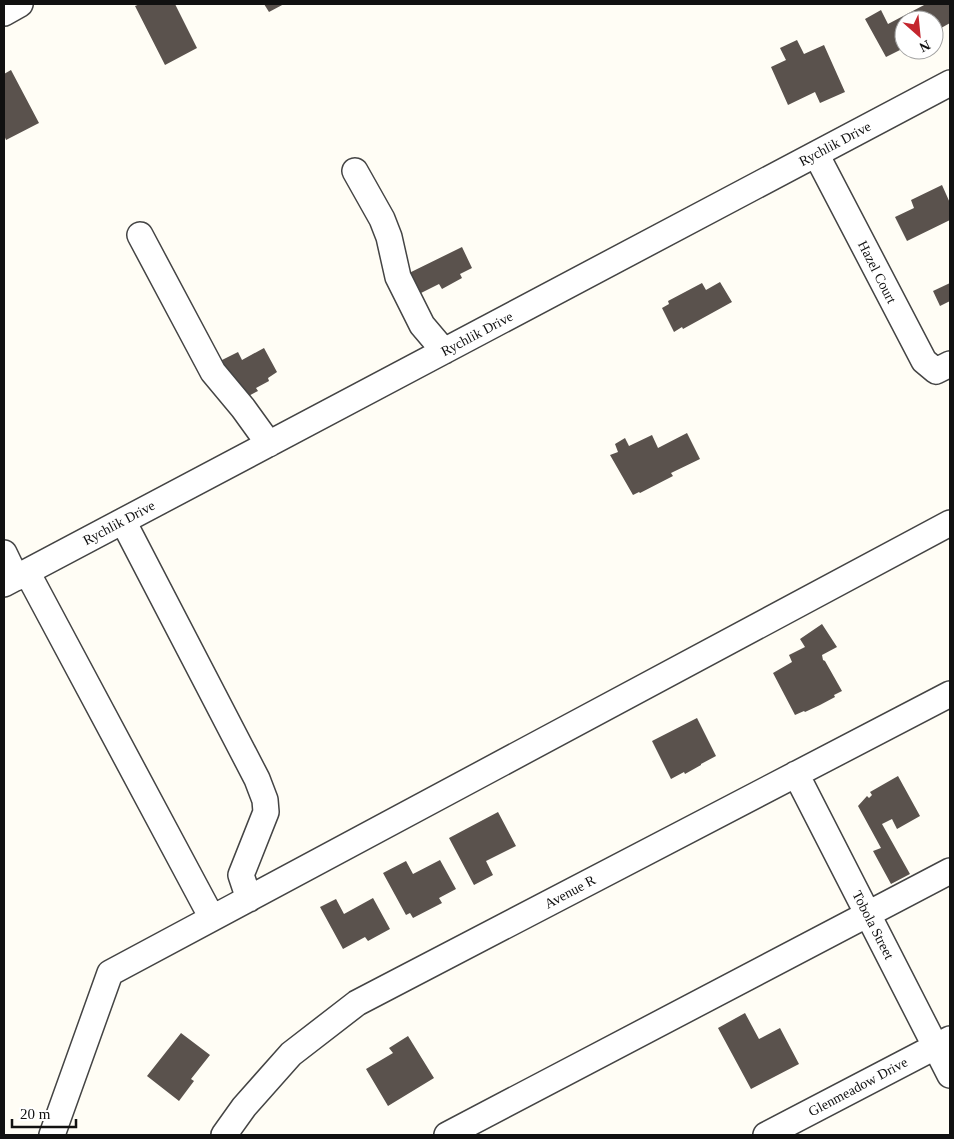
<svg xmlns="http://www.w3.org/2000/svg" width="954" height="1139" viewBox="0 0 954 1139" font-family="'Times New Roman',serif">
  <rect width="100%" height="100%" fill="#fffdf5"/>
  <path fill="#5a524d" d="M140 4H175L197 48 165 65 135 6Z
    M264 4H284L269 12Z
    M926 4H950V23L934 32V20H904V48L886 57 865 19 881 10 888 24Z
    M797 40 804 54 824 45 845 92 820 103 815 92 788 105 771 67 786 60 780 48Z
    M11 70 39 123 6 140 4 135V74Z
    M942 185 950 203V220L907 241 895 217 914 208 911 200Z
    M462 247 472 268 460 274 462 278 442 289 439 284 415 296 405 275Z
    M720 282 732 302 683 329 682 327 674 332 662 308 669 304 668 301 702 283 706 290Z
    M950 283V301L940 306 933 291Z
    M264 348 277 372 268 378 269 381 256 388 258 391 241 400 220 361 238 352 242 360Z
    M687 433 700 459 671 473 673 476 640 493 639 492 633 495 610 455 618 452 615 444 625 438 629 446 652 435 658 448Z
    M822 624 837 647 822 655 823 660 825 661 842 691 834 695 835 697 820 705 805 712 804 711 795 715 773 673 792 662 789 655 805 647 800 639Z
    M697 718 716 756 701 764V765L685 774 684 772 671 779 652 741Z
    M898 776 920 816 897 829 892 819 882 824 910 874 891 884 873 851 881 848 858 806 867 796 869 798 872 795 870 792Z
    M498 812 516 846 486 861 493 875 474 885 449 838Z
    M440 860 456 889 439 898 442 903 413 918 410 913 406 915 383 873 406 861 413 874Z
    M373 898 390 929 368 941 365 937 343 949 320 907 336 899 344 914Z
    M745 1013 759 1039 780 1028 799 1064 751 1089 718 1028Z
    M181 1033 210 1055 191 1079 194 1081 179 1101 147 1076Z
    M408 1036 434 1078 388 1106 366 1069 393 1053 389 1048Z"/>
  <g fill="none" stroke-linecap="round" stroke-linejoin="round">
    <g stroke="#444" stroke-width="28">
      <path id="minor" d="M4 13 20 4
        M816 154 924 361 936 371 950 364
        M355 171 382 219 389 237 398 277 422 325 444 351
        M140 235 213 372 243 408 269 444
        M123 521 257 779 265 800 266 812 241 875 249 899
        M4 553 16 578
        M27 572 212 918
        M4 584 950 83
        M796 774 950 1075
        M52 1135 110 973 950 523
        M224 1135 244 1107 291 1054 357 1003 950 694
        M447 1135 950 871
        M766 1135 950 1039"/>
    </g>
    <use href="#minor" stroke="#fff" stroke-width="25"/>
  </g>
  <g text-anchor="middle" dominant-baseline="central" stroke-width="5" stroke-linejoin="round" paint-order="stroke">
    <g font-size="14" fill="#111" stroke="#fff">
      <text transform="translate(835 144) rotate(-28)">Rychlik Drive</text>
      <text transform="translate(877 272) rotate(63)">Hazel Court</text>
      <text transform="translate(477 334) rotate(-28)">Rychlik Drive</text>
      <text transform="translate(119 523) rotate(-28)">Rychlik Drive</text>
      <text transform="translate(570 892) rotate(-28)">Avenue R</text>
      <text transform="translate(873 925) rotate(63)">Tobola Street</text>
      <text transform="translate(858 1087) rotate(-28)">Glenmeadow Drive</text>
    </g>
  </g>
  <rect width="954" height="1139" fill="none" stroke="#111111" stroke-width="10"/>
  <g transform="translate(919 35) rotate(153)"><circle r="24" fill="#ffffff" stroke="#a0a0a0"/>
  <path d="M0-4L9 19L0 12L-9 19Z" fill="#c4262e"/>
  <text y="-8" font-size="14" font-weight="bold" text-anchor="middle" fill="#111111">N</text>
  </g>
  <path d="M12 1119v8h64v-8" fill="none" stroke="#111111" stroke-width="2.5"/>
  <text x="20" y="1119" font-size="15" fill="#111111" stroke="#ffffff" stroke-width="4" paint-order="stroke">20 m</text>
</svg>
